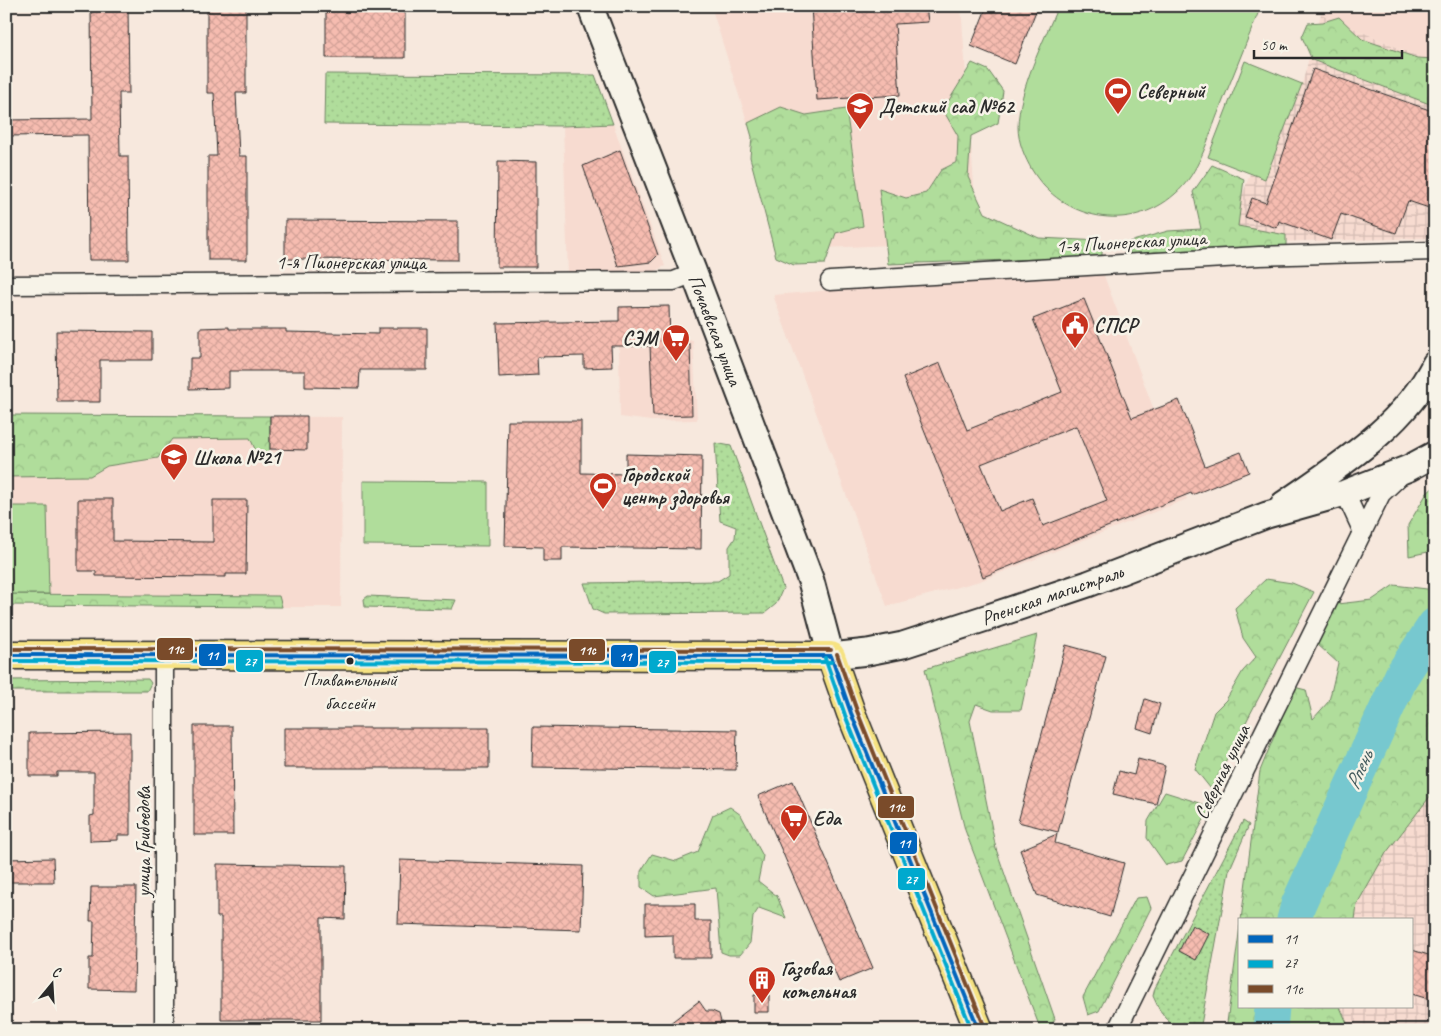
<svg xmlns="http://www.w3.org/2000/svg" width="1441" height="1036" viewBox="0 0 1441 1036" font-family="Caveat,sans-serif">
  <defs>
    <pattern id="industrial-grid" width="8" height="8" patternUnits="userSpaceOnUse" patternTransform="scale(1.25)"><rect width="8" height="8" fill="#f7dbd0"/><path d="M0 4h8M4 0v8" fill="none" stroke="#d4bcb3"/></pattern>
    <pattern id="grass-dots" width="8" height="8" patternUnits="userSpaceOnUse" patternTransform="scale(1.25)"><rect width="8" height="8" fill="#b0dd9b"/><path d="M2 2h.1M6 6h.1" fill="none" stroke="#98be86" stroke-width="1.8" stroke-linecap="round"/></pattern>
    <pattern id="forest-crowns" width="20" height="18" patternUnits="userSpaceOnUse" patternTransform="scale(1.25)"><rect width="20" height="18" fill="#b0dd9b"/><path d="M2 6a3 3 0 1 1 6 0M12 15a3 3 0 1 1 6 0" fill="none" stroke="#98be86"/></pattern>
    <pattern id="building-cross-hatch" width="8" height="8" patternUnits="userSpaceOnUse" patternTransform="scale(1.25)"><rect width="8" height="8" fill="#f6bcb0"/><path d="M0 0l8 8M0 8l8-8" fill="none" stroke="#d3a298"/></pattern>
  </defs>
  <rect width="100%" height="100%" fill="#f7e8dd"/>
  <filter id="ink" filterUnits="userSpaceOnUse"><feTurbulence type="fractalNoise" baseFrequency=".02" numOctaves="2"/><feDisplacementMap in="SourceGraphic" scale="10" xChannelSelector="R" yChannelSelector="G"/><feConvolveMatrix kernelMatrix="1 2 1 2 8 2 1 2 1" color-interpolation-filters="sRGB"/></filter>
  <g filter="url(#ink)">
    <path fill="#f7dbd0" d="M711 6H961L978 241 781 250 752 137Z
      M1320 6H1435V64L1321 14Z
      M613 124 665 266 646 275H568L563 126Z
      M1103 273 1187 499 980 581 887 606 773 295 895 285 1015 279Z
      M693 340 697 420 651 421 620 417 619 346H650V341Z
      M6 415 342 417 341 607H282L278 596 6 594Z"/>
    <path fill="url(#industrial-grid)" d="M1321 14 1435 64V238L1225 243 1250 174 1265 179 1302 84Z
      M1435 689V1030H1299L1301 1007H1412V920H1310Z"/>
    <path fill="url(#grass-dots)" stroke="#6e8463" d="M325 74 595 75 613 124 563 126 324 124Z
      M715 443 731 446 783 588 776 604 765 613 604 614 593 609 584 583 718 581 729 574V547L735 538 736 527 720 521Z
      M368 596 456 600 452 609 365 607 364 599Z
      M1243 821 1249 825 1229 871 1200 1030H1175L1159 1009 1153 996 1155 988Z"/>
    <path fill="url(#forest-crowns)" stroke="#6e8463" d="M1339 17 1362 39 1417 58 1435 59V106L1312 60 1302 37 1308 23 1323 22Z
      M972 63 988 70 1003 91 998 123 971 136 968 177 985 213 1039 238 1102 241V257L888 264 879 189 906 198 926 193 941 170 957 162 958 136 943 110Z
      M781 107 806 115 846 109 863 226 836 233 825 264 794 265 776 257 750 157 752 137 748 123Z
      M1212 165 1244 179 1238 226 1286 235V252L1129 256V242L1168 231 1201 229 1193 192Z
      M6 415 270 416V449L260 460 250 438 172 439 158 458 107 466 90 476 6 477Z
      M1435 486V544L1428 552 1409 556 1408 525 1427 493Z
      M1266 579 1292 583 1314 592 1211 789 1195 769 1214 712 1226 700 1243 671 1256 657 1243 638 1235 608Z
      M1394 585 1435 590V790L1386 853 1357 904 1355 920H1241L1260 771 1294 687 1306 690 1313 719 1329 701 1338 663 1317 644 1337 604 1372 600Z
      M6 594 279 596 282 607 6 605Z
      M1037 635 1021 710H993L976 704 970 721 996 849 1055 1019 1048 1030 1040 1028 965 830 925 669Z
      M148 679 151 683 147 691H6V680Z
      M1165 792 1200 803 1209 810 1182 861 1166 865 1147 838 1148 821Z
      M730 807 741 815 763 856 758 881 777 896 786 918 759 908 753 917 750 943 740 955H729L721 952 716 888 654 896 641 887V871L652 854 676 861 698 852 713 815Z
      M1147 897 1151 908 1099 1011 1088 1015 1083 997 1136 898Z
      M1240 926V1007H1340L1350 1030H1226Z"/>
    <path fill="#b0dd9b" stroke="#6e8463" d="M1058 6H1261C1247 40 1234 74 1220 108 1208 137 1200 173 1175 194 1130 234 1062 220 1032 170 1025 158 1018 142 1018 127 1019 88 1043 43 1058 6Z
      M1245 61 1302 84 1265 179 1208 157Z
      M363 481 488 482V546L363 545Z
      M6 506H47L49 594H6Z"/>
    <g fill="none" stroke-linecap="round" stroke-linejoin="round">
      <path stroke="#77c8cf" stroke-width="35" d="M1294 920 1298 905 1402 675 1435 625
        M1270 1030 1272 1007"/>
    </g>
    <path fill="url(#building-cross-hatch)" stroke="#2b2b2b" fill-rule="evenodd" d="M91 6H128L129 93H119L120 156H128L129 260H89L88 135 6 136V120L92 119Z
      M207 6H246V93H236L239 156H247V260H208V156H217L214 93H207Z
      M811 6H926L928 22 895 24 900 95 817 100Z
      M987 6H1038L1015 64 971 46Z
      M326 11H405V58H326Z
      M1313 69 1435 112V210L1408 201 1396 233 1341 214 1331 240 1279 221 1277 228 1245 217 1252 198 1266 203Z
      M620 150 658 255 651 262 618 266 583 166Z
      M498 161 536 162V267H497Z
      M285 220 458 221V260L285 259Z
      M1084 299 1132 418 1179 400 1205 466 1241 452 1249 472 1192 495 1191 493 983 577 903 378 940 363 967 430 1062 392 1033 319ZM1076 426 1107 501 1043 526 1032 498 1000 511 981 464Z
      M669 306 670 345 690 344 692 415 653 416 650 346H611L612 367 584 368V356L537 357 538 375 499 377 497 323 619 321V307Z
      M229 327V329H286V332L378 334V328H427V370H360L359 388 305 387V371H229V388L190 389V358H200V328Z
      M56 331 152 332V360H100V402H57Z
      M270 416H307V450L270 449Z
      M508 421H581V473L626 474V454L702 456 701 549 562 547V561H543V547L505 546Z
      M78 499H113V541L213 542V500H247L246 574H226V577L96 576V571H78Z
      M1066 645 1106 656 1058 832 1018 822Z
      M1145 699 1160 704 1152 733 1137 728Z
      M194 726H232L233 835H194Z
      M533 727 737 730 736 770 532 767Z
      M284 728H489V768H284Z
      M130 732V835H118V840L90 841V816L94 815V772H57V776H29V733Z
      M1138 759 1165 766 1156 804 1113 794 1119 771 1134 775Z
      M793 781 873 968 839 982 758 796Z
      M1057 834 1055 843 1124 863 1110 917 1037 895 1020 850Z
      M53 858 54 882H6V859Z
      M400 860 583 866 581 930 398 924Z
      M217 864 346 866 345 919 321 918V1020H221V917H217Z
      M91 887H136L134 990 89 989V958H93L94 921H90Z
      M645 904H695V921H711V958H673V935L645 936Z
      M1192 925 1209 934 1196 960 1179 951Z
      M1412 950 1435 957V1001L1412 994Z
      M754 995H769V1012H754Z
      M699 1001 706 1011H712L719 1014 721 1022 716 1030H661Z"/>
    <g fill="none" stroke-linecap="round" stroke-linejoin="round">
      <g stroke="#2b2b2b" stroke-width="21">
        <path id="minor" d="M830 281 1259 256 1435 251
          M6 285 674 281 694 273
          M1345 493 1363 532
          M164 1030V655
          M1117 1030 1381 494 1401 475"/>
      </g>
      <g stroke="#2b2b2b" stroke-width="29">
        <path id="secondary" d="M590 6 694 273 811 581 831 656 868 652 903 645 989 617 1088 584 1267 515 1345 493 1409 468 1435 454
          M1284 504C1340 465 1403 427 1435 364"/>
      </g>
      <g stroke="#2b2b2b" stroke-width="31">
        <path id="primary" d="M6 655 831 656 851 713 979 1030"/>
      </g>
      <use href="#minor" stroke="#f7f3e8" stroke-width="18"/>
      <use href="#secondary" stroke="#f7f3e8" stroke-width="25"/>
      <use href="#primary" stroke="#f6e281" stroke-width="28"/>
      <g stroke="#f7f3e8" stroke-width="8">
        <path id="bus-1" d="M6 655 831 656
          M831 656 851 713 979 1030"/>
      </g>
      <g stroke="#f7f3e8" stroke-width="8">
        <path id="bus-2" d="M825 658 845 715 972 1030
          M6 661 831 662"/>
      </g>
      <g stroke="#f7f3e8" stroke-width="8">
        <path id="bus-3" d="M6 649 831 650
          M837 654 857 711 985 1028"/>
      </g>
      <use href="#bus-1" stroke="#0065bd" stroke-width="4"/>
      <use href="#bus-2" stroke="#00a9ce" stroke-width="4"/>
      <use href="#bus-3" stroke="#7a4b2a" stroke-width="4"/>
    </g>
  </g>
  <defs>
    <g id="stadium-pin" transform="scale(1.4375)"><path d="M0 17L-7.5 6A9.5 9.5 0 1 1 7.5 6Z" fill="#c8321e" stroke="#f7f3e8"/><path d="M0-5a6.5 5 0 1 0 0 10a6.5 5 0 1 0 0-10ZM-3.5-1.8h7v3.6h-7Z" fill="#fff"/></g>
    <g id="school-pin" transform="scale(1.4375)"><path d="M0 17L-7.5 6A9.5 9.5 0 1 1 7.5 6Z" fill="#c8321e" stroke="#f7f3e8"/><path d="M0-5L7-2L0 1L-7-2ZM-4 1L0 2.5L4 1V4Q0 6-4 4Z" fill="#fff"/></g>
    <g id="civic-pin" transform="scale(1.4375)"><path d="M0 17L-7.5 6A9.5 9.5 0 1 1 7.5 6Z" fill="#c8321e" stroke="#f7f3e8"/><path d="M-.6-6.5H3V-4.5H.6V-3L4-1V1h2V6H-6V1h2V-1L-.6-3ZM-1.2 2.5V6h2.4V2.5Z" fill="#fff"/></g>
    <g id="supermarket-pin" transform="scale(1.4375)"><path d="M0 17L-7.5 6A9.5 9.5 0 1 1 7.5 6Z" fill="#c8321e" stroke="#f7f3e8"/><path d="M-6-5.5h2.5l.6 2H6L4.5 2H-2.5L-4.4-4H-6ZM-1.5 3.2a1.3 1.3 0 1 0 .1 0ZM3 3.2a1.3 1.3 0 1 0 .1 0Z" fill="#fff"/></g>
    <g id="building-pin" transform="scale(1.4375)"><path d="M0 17L-7.5 6A9.5 9.5 0 1 1 7.5 6Z" fill="#c8321e" stroke="#f7f3e8"/><path d="M-4-6H4V6H1V3H-1V6H-4ZM-2.5-4.3h1.7v1.8h-1.7ZM.8-4.3h1.7v1.8H.8ZM-2.5-1h1.7V.8h-1.7ZM.8-1h1.7V.8H.8Z" fill="#fff"/></g>
  </defs>
  <g fill-rule="evenodd">
    <use href="#stadium-pin" x="1118" y="91"/>
    <use href="#school-pin" x="860" y="106"/>
    <use href="#civic-pin" x="1075" y="325"/>
    <use href="#supermarket-pin" x="676" y="338"/>
    <use href="#school-pin" x="174" y="457"/>
    <use href="#stadium-pin" x="603" y="486"/>
    <use href="#supermarket-pin" x="794" y="818"/>
    <use href="#building-pin" x="762" y="980"/>
  </g>
  <circle fill="#2b2b2b" stroke="#f7f3e8" stroke-width="2" cx="350" cy="661" r="4.5"/>
  <g text-anchor="middle" dominant-baseline="central" stroke-width="5" stroke-linejoin="round" paint-order="stroke">
    <g font-size="19" fill="#2b2b2b" stroke="#f7f3e8">
      <text x="350" y="680">Плавательный<tspan x="350" dy="23">бассейн</tspan></text>
    </g>
    <g font-size="20" font-weight="bold" fill="#2b2b2b" stroke="#f7f3e8" text-anchor="start">
      <text x="1137" y="91">Северный</text>
      <text x="879" y="106">Детский сад №62</text>
      <text x="1094" y="325">СПСР</text>
      <text x="657" y="338" text-anchor="end">СЭМ</text>
      <text x="193" y="457">Школа №21</text>
      <text x="622" y="474">Городской<tspan x="622" dy="23">центр здоровья</tspan></text>
      <text x="813" y="818">Еда</text>
      <text x="781" y="968">Газовая<tspan x="781" dy="23">котельная</tspan></text>
    </g>
    <g font-size="20" fill="#2b2b2b" stroke="#f7f3e8">
      <text transform="translate(1131 242) rotate(-3)">1-я Пионерская улица</text>
      <text x="351" y="262">1-я Пионерская улица</text>
      <text transform="translate(715 330) rotate(69)">Почаевская улица</text>
      <text transform="translate(1052 595) rotate(-19)">Рпенская магистраль</text>
      <text transform="translate(1222 772) rotate(-64)">Северная улица</text>
      <text transform="translate(143 842) rotate(-90)">улица Грибоедова</text>
    </g>
    <g font-size="21" font-style="italic" fill="#425a5c" stroke="#f7f3e8">
      <text transform="translate(1359 770) rotate(-66)">Рпень</text>
    </g>
  </g>
  <g stroke="#f7f3e8" stroke-width="2">
    <rect x="156" y="637" width="38" height="24" rx="5" fill="#7a4b2a"/>
    <rect x="568" y="638" width="38" height="24" rx="5" fill="#7a4b2a"/>
    <rect x="198" y="643" width="29" height="24" rx="5" fill="#0065bd"/>
    <rect x="610" y="644" width="29" height="24" rx="5" fill="#0065bd"/>
    <rect x="235" y="649" width="29" height="24" rx="5" fill="#00a9ce"/>
    <rect x="648" y="650" width="29" height="24" rx="5" fill="#00a9ce"/>
    <rect x="877" y="795" width="38" height="24" rx="5" fill="#7a4b2a"/>
    <rect x="889" y="831" width="29" height="24" rx="5" fill="#0065bd"/>
    <rect x="897" y="867" width="29" height="24" rx="5" fill="#00a9ce"/>
  </g>
  <g font-size="14" text-anchor="middle" font-weight="bold" fill="#fff">
    <text x="175" y="654">11с</text>
    <text x="587" y="655">11с</text>
    <text x="212" y="660">11</text>
    <text x="625" y="661">11</text>
    <text x="250" y="666">27</text>
    <text x="662" y="667">27</text>
    <text x="896" y="812">11с</text>
    <text x="904" y="848">11</text>
    <text x="911" y="884">27</text>
  </g>
  <rect width="1441" height="1036" fill="none" stroke="#f7f3e8" stroke-width="25"/>
  <rect x="12" y="12" width="1416" height="1011" fill="none" stroke="#2b2b2b" stroke-width="2" filter="url(#ink)"/>
  <rect x="1238" y="918" width="175" height="90" fill="#f7f3e8" stroke="#a5a39c"/>
  <rect x="1248" y="935" width="25" height="8" fill="#0065bd" stroke="#a5a39c"/>
  <text x="1284" y="944" font-size="15" fill="#2b2b2b">11</text>
  <rect x="1248" y="960" width="25" height="8" fill="#00a9ce" stroke="#a5a39c"/>
  <text x="1284" y="968" font-size="15" fill="#2b2b2b">27</text>
  <rect x="1248" y="985" width="25" height="8" fill="#7a4b2a" stroke="#a5a39c"/>
  <text x="1284" y="994" font-size="15" fill="#2b2b2b">11с</text>
  <g transform="translate(52 984) rotate(18)" stroke="#f7f3e8" stroke-width="4" paint-order="stroke">
  <path d="M0-4L9 19L0 12L-9 19Z" fill="#2b2b2b"/>
  <text y="-8" font-size="14" font-weight="bold" text-anchor="middle" fill="#2b2b2b">С</text>
  </g>
  <path d="M1254 50v8h148v-8" fill="none" stroke="#2b2b2b" stroke-width="2.5"/>
  <text x="1261" y="50" font-size="15" fill="#2b2b2b" stroke="#f7f3e8" stroke-width="4" paint-order="stroke">50 m</text>
</svg>
